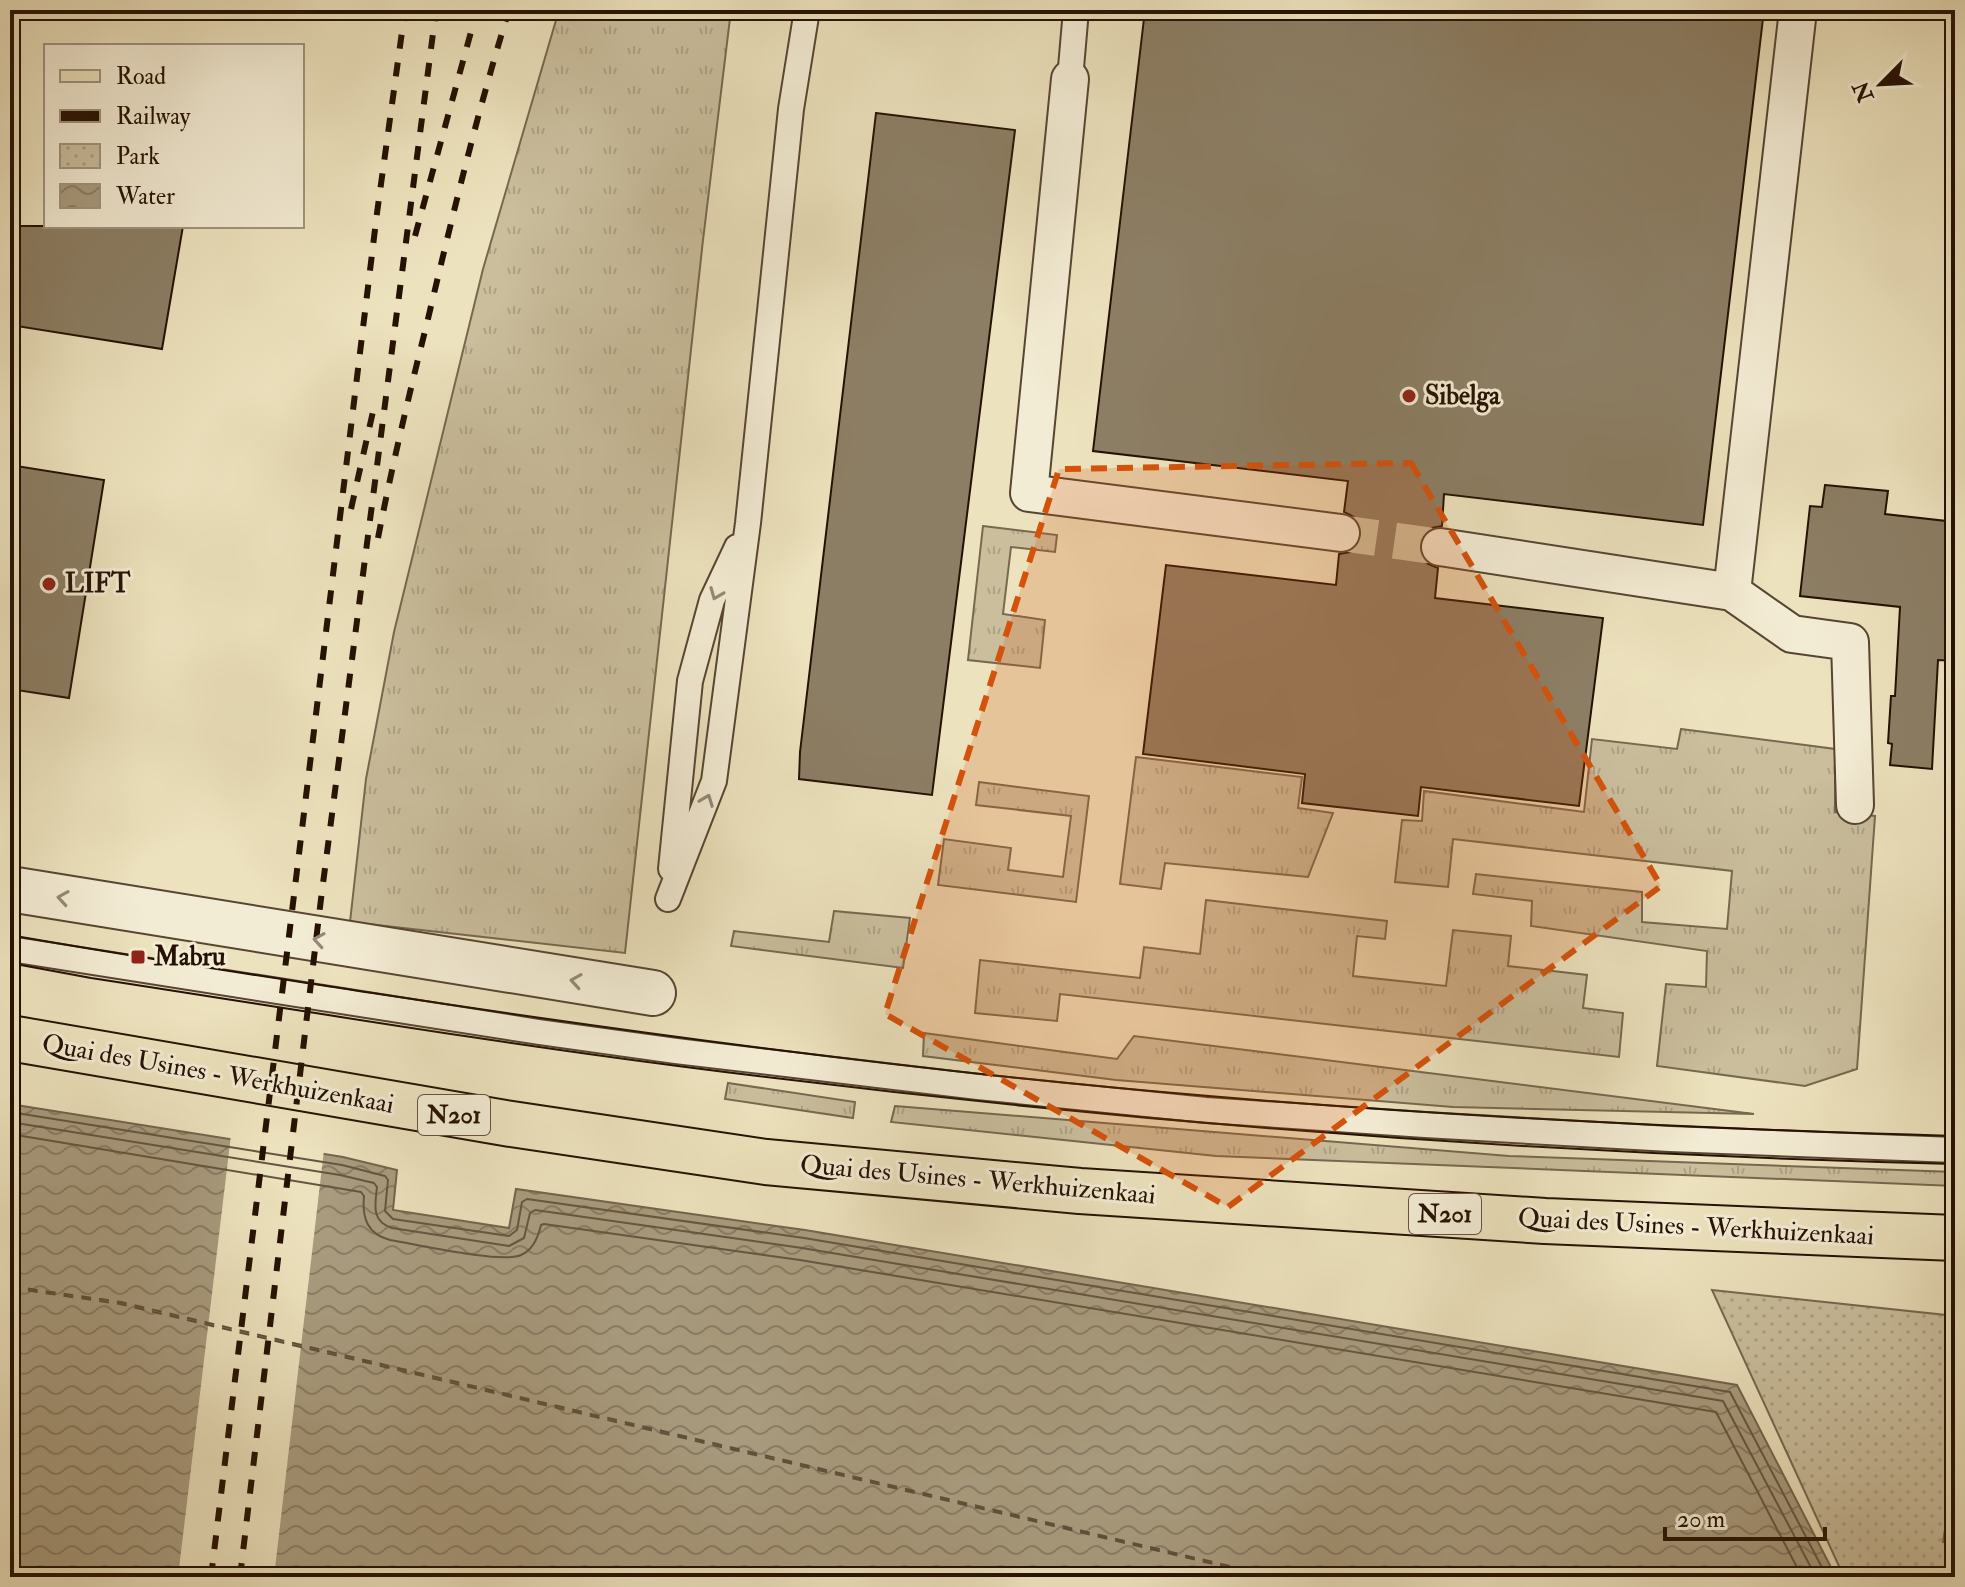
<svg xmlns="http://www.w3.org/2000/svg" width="1965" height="1587" viewBox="0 0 1965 1587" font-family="'IM FELL Double Pica',serif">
  <defs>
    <pattern id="grass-tufts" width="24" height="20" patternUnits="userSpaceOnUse" patternTransform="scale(2)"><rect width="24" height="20" fill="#cabe9d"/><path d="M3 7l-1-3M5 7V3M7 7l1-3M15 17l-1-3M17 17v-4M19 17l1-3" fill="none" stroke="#ada286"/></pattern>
    <pattern id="park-dots" width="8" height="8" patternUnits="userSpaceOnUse" patternTransform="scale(2)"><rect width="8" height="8" fill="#cabe9d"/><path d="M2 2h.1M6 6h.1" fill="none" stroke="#ada286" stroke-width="1.8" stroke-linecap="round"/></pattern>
    <pattern id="water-waves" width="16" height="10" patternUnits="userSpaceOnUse" patternTransform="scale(2)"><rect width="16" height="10" fill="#a89b7e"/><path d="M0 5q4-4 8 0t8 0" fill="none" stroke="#897d65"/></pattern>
  </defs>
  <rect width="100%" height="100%" fill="#ece2bd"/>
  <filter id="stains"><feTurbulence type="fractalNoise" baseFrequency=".0025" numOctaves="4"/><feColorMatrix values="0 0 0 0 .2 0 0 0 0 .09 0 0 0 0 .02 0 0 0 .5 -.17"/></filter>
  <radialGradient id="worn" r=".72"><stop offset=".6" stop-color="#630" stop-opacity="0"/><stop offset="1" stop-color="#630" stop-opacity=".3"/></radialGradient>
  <path fill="url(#grass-tufts)" stroke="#786850" stroke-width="2" d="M559 10H731L703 240 625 953 350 922 366 779 394 632 483 269Z
    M983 526 1057 535 1055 552 1011 547 1003 614 1045 620 1040 668 968 660Z
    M1681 729 1835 749V812L1875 816 1857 1069 1805 1086 1657 1066 1666 984 1706 987 1707 951 1531 926 1532 901 1473 894 1476 874 1642 892V922L1727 929 1732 871 1453 839 1448 887 1395 882 1402 820 1422 821 1424 791 1584 812 1592 739 1677 749Z
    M1136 757 1302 777 1298 808 1333 813 1308 877 1165 863 1161 889 1120 884Z
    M979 782 1089 796 1076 902 938 885 944 839 1011 848 1008 870 1063 877 1071 816 976 805Z
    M1206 900 1387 921 1385 939 1357 936 1353 976 1446 986 1453 930 1511 936 1508 966 1587 975 1583 1008 1623 1013 1619 1057 1060 994 1057 1021 975 1013 980 960 1140 978 1144 947 1200 954Z
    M834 911 910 918 903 968 731 946 734 931 829 942Z
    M924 1033 1117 1059 1134 1036 1754 1114 1453 1107 1116 1080 923 1056Z
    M728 1083 855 1102 853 1118 725 1099Z
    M895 1106 1509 1156 1955 1172V1186L1216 1156 891 1122Z"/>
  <path fill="url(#park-dots)" stroke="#786850" stroke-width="2" d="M1712 1290 1955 1316V1577H1844Z"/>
  <path fill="#cabe9d" stroke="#786850" stroke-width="2" d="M1955 1466V1544L1943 1542Z"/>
  <path fill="url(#water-waves)" stroke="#74644d" stroke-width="2" d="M10 1104 343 1157 397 1170 393 1210 509 1228 516 1189 805 1230 1737 1385 1836 1577H10Z"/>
  <path fill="#ece2bd" d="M231 1135 324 1150 274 1577H178Z"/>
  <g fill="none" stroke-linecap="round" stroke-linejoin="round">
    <path stroke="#665640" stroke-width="2" d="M10 1112 342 1165 385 1176 388 1180 385 1211 393 1219 509 1236 517 1230 522 1202 527 1199 804 1238 1730 1392 1827 1577
      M10 1122 340 1175 374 1183 377 1187C375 1205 371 1221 392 1228L509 1246 524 1238 530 1213 535 1210 802 1248 1723 1401 1816 1577
      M10 1134 361 1192 364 1196C362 1218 367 1234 390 1240 415 1244 502 1264 521 1255 533 1250 538 1238 541 1225L544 1224 800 1260 1716 1412 1802 1577"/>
    <path stroke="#604f3a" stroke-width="2" stroke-dasharray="10 8" stroke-linecap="butt" d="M10 1286 121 1302 1276 1577
      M10 1288 120 1304 1268 1577"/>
  </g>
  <path fill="#8c7e64" stroke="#251103" stroke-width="2" d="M1145 10H1764L1703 525 1444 494 1442 526 1432 528 1424 533 1419 543 1420 554 1426 563 1438 568 1435 598 1603 618 1579 806 1421 787 1418 816 1302 803 1305 774 1143 754 1166 565 1336 585 1339 554 1350 552 1357 546 1362 535 1360 524 1354 517 1344 512 1348 481 1093 451Z
    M876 113 1015 130 932 795 799 779 800 752Z
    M10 226H183L162 349 10 325Z
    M10 465 104 480 69 698 10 689Z
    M1825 485 1888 491 1885 514 1955 522V661L1938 660 1932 769 1890 765 1892 744 1888 743 1891 696H1895L1900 607 1800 596 1810 506 1822 507Z"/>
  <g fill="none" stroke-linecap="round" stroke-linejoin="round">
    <path stroke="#cec3a1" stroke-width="36" stroke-dasharray="36 18" stroke-linecap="butt" d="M1341 533 1440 547"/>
    <g stroke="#574532" stroke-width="28">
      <path id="service" d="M1070 79 1076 10
        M671 869 690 681 712 600 737 547
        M668 899 714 781 748 523 791 109 807 10
        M10 949 539 1032 676 1051 978 1087 1206 1110 1425 1125 1670 1139 1955 1150"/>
    </g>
    <g stroke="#574532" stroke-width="40">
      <path id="pedestrian" d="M1070 79 1029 493 1341 533
        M1440 547 1732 592 1798 10
        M1732 592 1792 634 1850 642 1855 805"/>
    </g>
    <g stroke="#574532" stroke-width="48">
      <path id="minor" d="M10 889 653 993"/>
    </g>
    <g stroke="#251103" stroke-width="48">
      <path id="primary" d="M10 1038 511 1124 766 1162 1080 1191 1545 1221 1955 1238"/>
    </g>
    <use href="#service" stroke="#f3ecd4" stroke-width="24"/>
    <use href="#pedestrian" stroke="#f3ecd4" stroke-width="36"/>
    <use href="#minor" stroke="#f3ecd4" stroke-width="44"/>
    <use href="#primary" stroke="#ece2bd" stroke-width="44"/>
    <path stroke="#251103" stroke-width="2" d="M10 935C133 957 256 975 379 994 654 1036 931 1073 1209 1096 1457 1117 1706 1129 1955 1136
      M10 963 91 978C287 1008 482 1041 678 1066 1102 1121 1528 1154 1955 1164"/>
    <path stroke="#251103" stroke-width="6" stroke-dasharray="14 14" stroke-linecap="butt" d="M415 236 477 10
      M351 509 374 407
      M378 538C392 466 409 395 427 323 452 218 477 113 509 10
      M211 1577 377 213 405 10
      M240 1577 321 899 436 10"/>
  </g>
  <defs><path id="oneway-chevron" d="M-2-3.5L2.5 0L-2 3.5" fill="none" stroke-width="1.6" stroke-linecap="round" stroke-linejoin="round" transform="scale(2)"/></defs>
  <g stroke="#968976">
    <use href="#oneway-chevron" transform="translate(716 594) rotate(112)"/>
    <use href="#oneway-chevron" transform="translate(707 800) rotate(-69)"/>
    <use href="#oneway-chevron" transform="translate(63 898) rotate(-171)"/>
    <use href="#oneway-chevron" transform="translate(319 940) rotate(-171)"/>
    <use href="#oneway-chevron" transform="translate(576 981) rotate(-171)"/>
  </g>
  <path fill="#d4520b" fill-opacity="0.2" stroke="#d4520b" stroke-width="6" stroke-dasharray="16 10" stroke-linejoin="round" d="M1411 463 1661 886 1228 1207 885 1014 1059 469Z"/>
  <g fill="#8f2418" stroke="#f3ecd4" stroke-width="3">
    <circle cx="1409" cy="396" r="8"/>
    <circle cx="49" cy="584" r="8"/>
    <rect x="130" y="949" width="16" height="16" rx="4"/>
  </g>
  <g text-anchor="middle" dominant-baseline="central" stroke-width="6" stroke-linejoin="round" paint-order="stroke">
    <g fill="#f3ecd4" stroke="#635342" stroke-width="2">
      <rect x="418" y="1095" width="72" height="40" rx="6"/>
      <rect x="1409" y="1194" width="72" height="40" rx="6"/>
    </g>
    <g font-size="24" font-weight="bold" fill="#251103">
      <text x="454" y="1115">N201</text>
      <text x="1445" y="1214">N201</text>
    </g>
    <g font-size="26" font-weight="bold" fill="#251103" stroke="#f3ecd4" text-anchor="start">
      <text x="1425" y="396">Sibelga</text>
      <text x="65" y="584">LIFT</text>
      <text x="154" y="957">Mabru</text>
    </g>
    <g font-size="26" fill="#251103" stroke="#f3ecd4">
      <text transform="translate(218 1074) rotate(10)">Quai des Usines - Werkhuizenkaai</text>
      <text transform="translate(978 1180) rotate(5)">Quai des Usines - Werkhuizenkaai</text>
      <text transform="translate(1696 1227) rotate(3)">Quai des Usines - Werkhuizenkaai</text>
    </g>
  </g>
  <rect width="1965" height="1587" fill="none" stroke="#ece2bd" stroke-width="40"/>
  <rect x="12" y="12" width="1941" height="1563" fill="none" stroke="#251103" stroke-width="4"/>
  <rect x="20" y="20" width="1925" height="1547" fill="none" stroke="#251103" stroke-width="2"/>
  <rect x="44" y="44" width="260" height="184" fill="#f3ecd4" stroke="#a19480" stroke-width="2"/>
  <rect x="60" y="70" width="40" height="12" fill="#ece2bd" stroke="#a19480" stroke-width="2"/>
  <text x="116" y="84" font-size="24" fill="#251103">Road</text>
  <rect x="60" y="110" width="40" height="12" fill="#251103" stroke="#a19480" stroke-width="2"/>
  <text x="116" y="124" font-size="24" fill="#251103">Railway</text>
  <rect x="60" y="144" width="40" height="24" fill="url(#park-dots)" stroke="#a19480" stroke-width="2"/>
  <text x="116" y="164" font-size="24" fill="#251103">Park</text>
  <rect x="60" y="184" width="40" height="24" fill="url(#water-waves)" stroke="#a19480" stroke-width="2"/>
  <text x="116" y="204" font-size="24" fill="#251103">Water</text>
  <g transform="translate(1881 84) rotate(246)" stroke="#f3ecd4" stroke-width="6" paint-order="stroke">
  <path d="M0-6L14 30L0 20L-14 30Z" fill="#251103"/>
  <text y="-12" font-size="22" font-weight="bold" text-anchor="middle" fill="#251103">N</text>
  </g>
  <path d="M1665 1527v12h160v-12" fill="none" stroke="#251103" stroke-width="4"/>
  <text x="1677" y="1527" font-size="24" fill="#251103" stroke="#f3ecd4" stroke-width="6" paint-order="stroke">20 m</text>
  <rect width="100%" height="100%" filter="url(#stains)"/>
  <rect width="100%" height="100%" fill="url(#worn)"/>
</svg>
